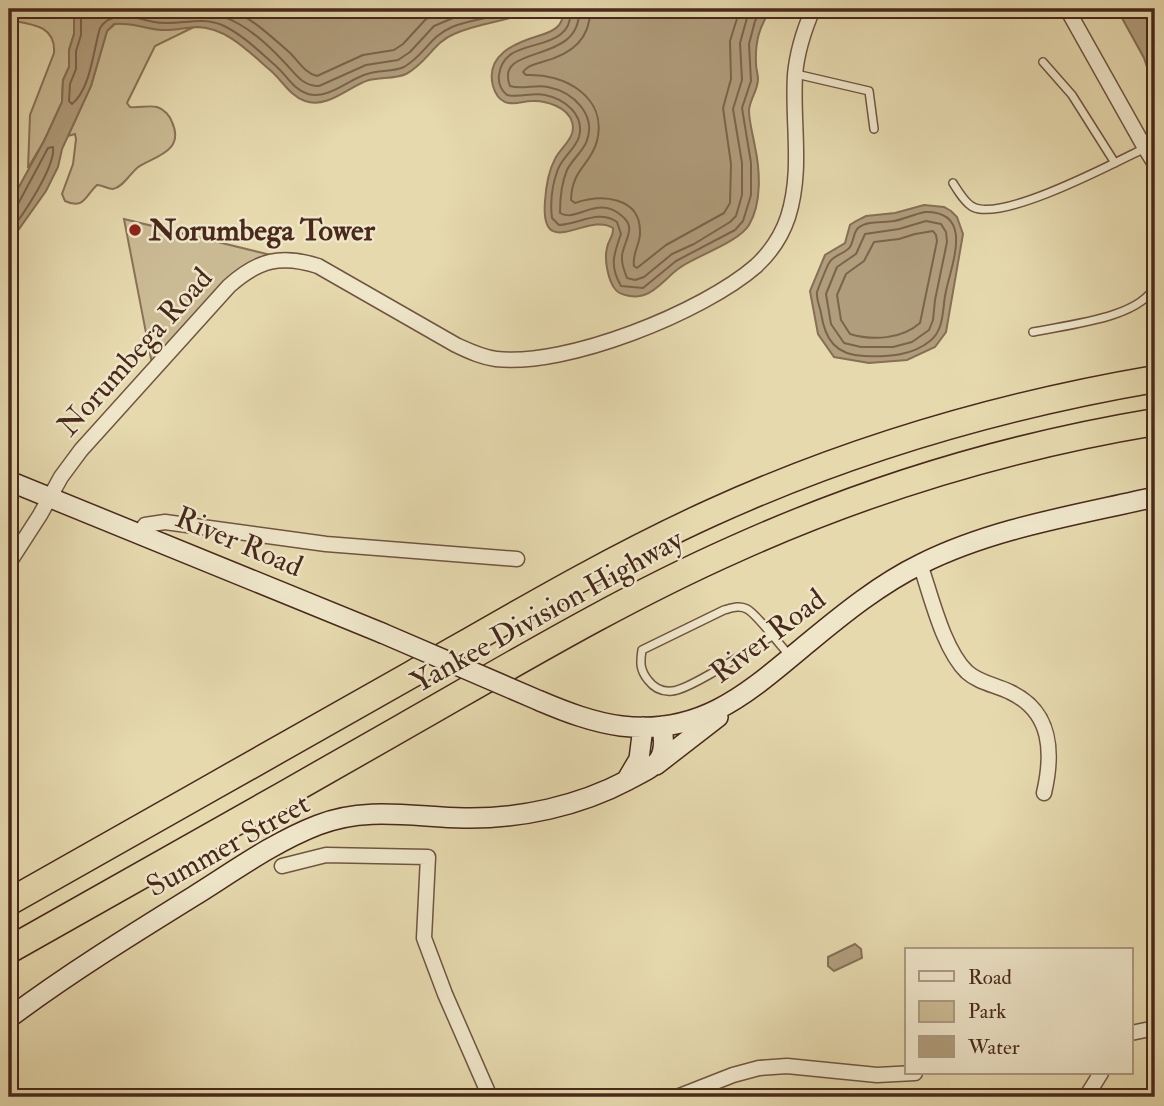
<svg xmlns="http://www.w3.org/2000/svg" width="1164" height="1106" viewBox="0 0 1164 1106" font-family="'IM FELL Double Pica',serif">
  <rect width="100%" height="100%" fill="#e6d9ae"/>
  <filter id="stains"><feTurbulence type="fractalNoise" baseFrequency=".00286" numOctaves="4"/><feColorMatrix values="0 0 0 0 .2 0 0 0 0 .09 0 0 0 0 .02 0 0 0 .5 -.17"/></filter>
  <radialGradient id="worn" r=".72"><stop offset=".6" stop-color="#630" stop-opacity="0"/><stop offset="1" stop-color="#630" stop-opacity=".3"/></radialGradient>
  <path fill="#cbbb95" stroke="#8a7258" stroke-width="2" d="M9 9H68L74 19V34L69 50V67L63 80 62 102 44 141 28 168 30 115 54 53C56 25 31 24 9 20Z
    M121 23 194 27 155 46 127 103 130 107C139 108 149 105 157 107 164 109 170 116 172 122 186 153 151 157 137 168 130 174 123 187 113 189 107 189 103 185 97 185 85 196 84 210 65 201L62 194 73 164 76 139 75 134 68 136 91 86 107 31 115 24Z
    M124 219 287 259 255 266 153 369Z"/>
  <path fill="#b09d7c" stroke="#866f55" stroke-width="2" d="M68 9H535C509 22 480 22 454 34 434 42 426 64 406 74 395 79 381 77 369 80 349 86 328 109 305 101 289 95 282 80 270 70 249 52 227 28 198 27 186 27 174 31 162 30 146 29 131 22 114 24L107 31 91 86 62 149 58 167 46 191 9 243V205L44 141 62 102 63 80 69 67V50L74 34V19Z
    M562 9H771C759 27 755 42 756 64 756 69 758 74 758 79 758 90 750 99 749 110 749 122 753 135 755 147 760 170 762 203 749 225 738 243 695 256 678 269 667 277 657 291 644 295 636 298 620 296 615 289 608 280 604 259 607 248 608 240 614 237 613 228 588 211 540 263 545 201 546 186 548 172 555 159 561 147 577 137 572 122 568 107 545 100 532 101 522 101 515 106 505 102 498 99 495 93 493 86 485 55 515 43 538 36 552 32 566 26 562 9Z
    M1117 9H1155V91L1144 58Z
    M924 205 944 207 951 211 957 217 963 234 946 332 935 347 907 360 869 363 834 357 818 334 810 291 825 255 845 243 850 225 856 221 866 216 895 213Z
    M855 944 861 949 862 958 834 971 828 966V957Z"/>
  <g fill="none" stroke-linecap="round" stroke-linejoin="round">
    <path stroke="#7c634c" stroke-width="2" d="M77 9 81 18V35L76 51V69L70 84 69 101 72 104C91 88 93 51 100 28 112 9 135 18 154 22 177 27 199 15 222 25 242 34 260 52 277 67 287 76 294 90 308 94 328 100 349 79 367 74 379 70 393 72 404 67 425 55 429 37 452 27 474 18 498 18 519 9
      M133 9C145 11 158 16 171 15 202 13 209 7 239 24 255 33 272 49 285 63 296 74 302 86 319 86L366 65 398 60 410 52 434 26 465 13 486 9
      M232 9C253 20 271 36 289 52 298 60 304 73 317 76L363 55 394 50 403 44 426 19 446 9
      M570 9C571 18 569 28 561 34 542 50 503 42 499 75 498 83 501 90 507 95 520 98 532 92 545 95 565 99 585 115 579 137 575 149 563 157 558 169 552 185 550 202 552 218L559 225C580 224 598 209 617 222L621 234C614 254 609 265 621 286L643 288 676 261 735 230 743 221 751 195V163L742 108 751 81 749 44 755 21 763 9
      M579 9C582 67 493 42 510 86 522 90 536 84 548 87 573 92 598 115 586 143 581 153 572 160 567 170 561 184 560 199 560 213 576 223 598 194 622 216 636 227 626 238 623 251 620 260 624 270 627 278L635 280 644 277 672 254 694 244 730 222 736 216 742 195V163L733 109 742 80 740 43 747 18 752 9
      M590 9C591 40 570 55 542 62 534 65 528 65 523 72L526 75C564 73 608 97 597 141 591 165 572 168 571 200L575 203C601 194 641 196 640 233 640 245 632 253 634 266L637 268 666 245 724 213 730 203 731 164 723 108 731 79 730 41 740 9
      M9 207 18 204 48 148 53 147C56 166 22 217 9 232
      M925 212C974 211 952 263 946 291 942 308 945 329 930 341 912 356 887 357 864 356 836 355 825 340 821 313 820 307 816 299 817 292 818 289 827 266 829 263 833 255 845 254 850 247 854 241 853 233 858 228 868 220 883 223 894 221 905 219 914 214 925 212Z
      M926 221 941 224 946 232 947 242 935 300 933 320 929 330 912 342 893 347H861L844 343 831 324 826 294 837 267 856 254 865 234 899 229Z
      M933 231 936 235 937 241 920 323C902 339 873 341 850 334L841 320 837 295 846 274 864 261 874 242 899 239 915 234Z"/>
    <g stroke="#705540" stroke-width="10">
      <path id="lane" d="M1043 62 1072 95 1115 163
        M796 74 869 91 874 129
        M953 183C958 191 965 203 973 207 1003 222 1114 163 1145 148
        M1155 239 1153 247 1155 267
        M1033 332C1066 325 1142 318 1155 285
        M772 636C752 648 690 690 672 691 662 692 654 688 648 680 640 670 640 663 642 650L724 610C732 608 739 605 747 609 757 614 781 647 791 657"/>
    </g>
    <g stroke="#705540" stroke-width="17">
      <path id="street" d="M1067 9 1145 148 1155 164
        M140 533 145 525 165 522 326 544 517 559
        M9 563 40 515 61 477 81 450 229 286C258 260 281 254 318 266L456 345C469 351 481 357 496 359 567 367 703 312 756 266 770 253 782 235 788 217 803 170 792 123 795 75 797 51 804 30 813 9
        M920 564C931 595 943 649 967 672 979 683 996 685 1010 692 1053 712 1053 754 1044 793
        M282 866 326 855 428 857 424 938 445 994 490 1097
        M1131 1033 1155 1028
        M677 1097 733 1075 759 1068 787 1066 877 1075 915 1073
        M1086 1097 1101 1073"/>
    </g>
    <g stroke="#48291b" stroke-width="22">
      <path id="secondary" d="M9 481 382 633
        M540 701C566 712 592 722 621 726 703 736 750 691 808 643 843 614 880 584 921 564 993 528 1077 515 1155 497
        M656 765 718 717
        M626 781 639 759 643 727
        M9 1018C68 974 131 935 194 896 234 871 274 842 318 825 366 806 414 817 464 818 520 819 579 806 628 780 657 765 668 762 662 726"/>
    </g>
    <g stroke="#48291b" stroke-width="29">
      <path id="highway" d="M9 902C144 826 279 749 414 673 512 617 608 560 711 513 852 449 1003 405 1155 379
        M9 950C140 876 272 802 403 727 512 665 620 600 735 549 868 489 1011 446 1155 422"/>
    </g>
    <use href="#lane" stroke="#efe6ca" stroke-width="7"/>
    <use href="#street" stroke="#efe6ca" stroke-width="14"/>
    <use href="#secondary" stroke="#efe6ca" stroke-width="19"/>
    <use href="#highway" stroke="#e6d9ae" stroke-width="26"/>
    <g stroke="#48291b" stroke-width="22" stroke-linecap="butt">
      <path id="secondary-bridge" d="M382 633 540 701"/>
    </g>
    <use href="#secondary-bridge" stroke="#efe6ca" stroke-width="19"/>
  </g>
  <circle fill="#8f2418" stroke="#efe6ca" stroke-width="2.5" cx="135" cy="230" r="7"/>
  <g text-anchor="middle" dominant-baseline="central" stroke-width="5" stroke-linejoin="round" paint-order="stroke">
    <g font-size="30" font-weight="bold" fill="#48291b" stroke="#efe6ca" text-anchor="start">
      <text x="149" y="230">Norumbega Tower</text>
    </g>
    <g font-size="30" fill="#48291b" stroke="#efe6ca">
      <text transform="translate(135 352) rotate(-48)">Norumbega Road</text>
      <text transform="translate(239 542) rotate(23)">River Road</text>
      <text transform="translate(547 611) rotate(-29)">Yankee Division Highway</text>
      <text transform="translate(768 636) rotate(-37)">River Road</text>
      <text transform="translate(228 845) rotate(-29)">Summer Street</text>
    </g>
  </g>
  <rect width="1164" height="1106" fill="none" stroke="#e6d9ae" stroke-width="35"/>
  <rect x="10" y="10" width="1143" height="1085" fill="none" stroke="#48291b" stroke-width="3.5"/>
  <rect x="18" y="18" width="1129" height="1071" fill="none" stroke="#48291b" stroke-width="2"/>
  <rect x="905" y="948" width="228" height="126" fill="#efe6ca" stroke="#ac9a84" stroke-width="2"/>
  <rect x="919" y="971" width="35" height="10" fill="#efe6ca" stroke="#ac9a84" stroke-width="2"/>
  <text x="968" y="984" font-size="21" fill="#48291b">Road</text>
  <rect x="919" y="1001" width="35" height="21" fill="#cbbb95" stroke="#ac9a84" stroke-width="2"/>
  <text x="968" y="1018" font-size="21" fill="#48291b">Park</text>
  <rect x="919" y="1036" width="35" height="21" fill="#b09d7c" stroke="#ac9a84" stroke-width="2"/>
  <text x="968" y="1054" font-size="21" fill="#48291b">Water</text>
  <rect width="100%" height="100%" filter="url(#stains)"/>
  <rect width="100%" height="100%" fill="url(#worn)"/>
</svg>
